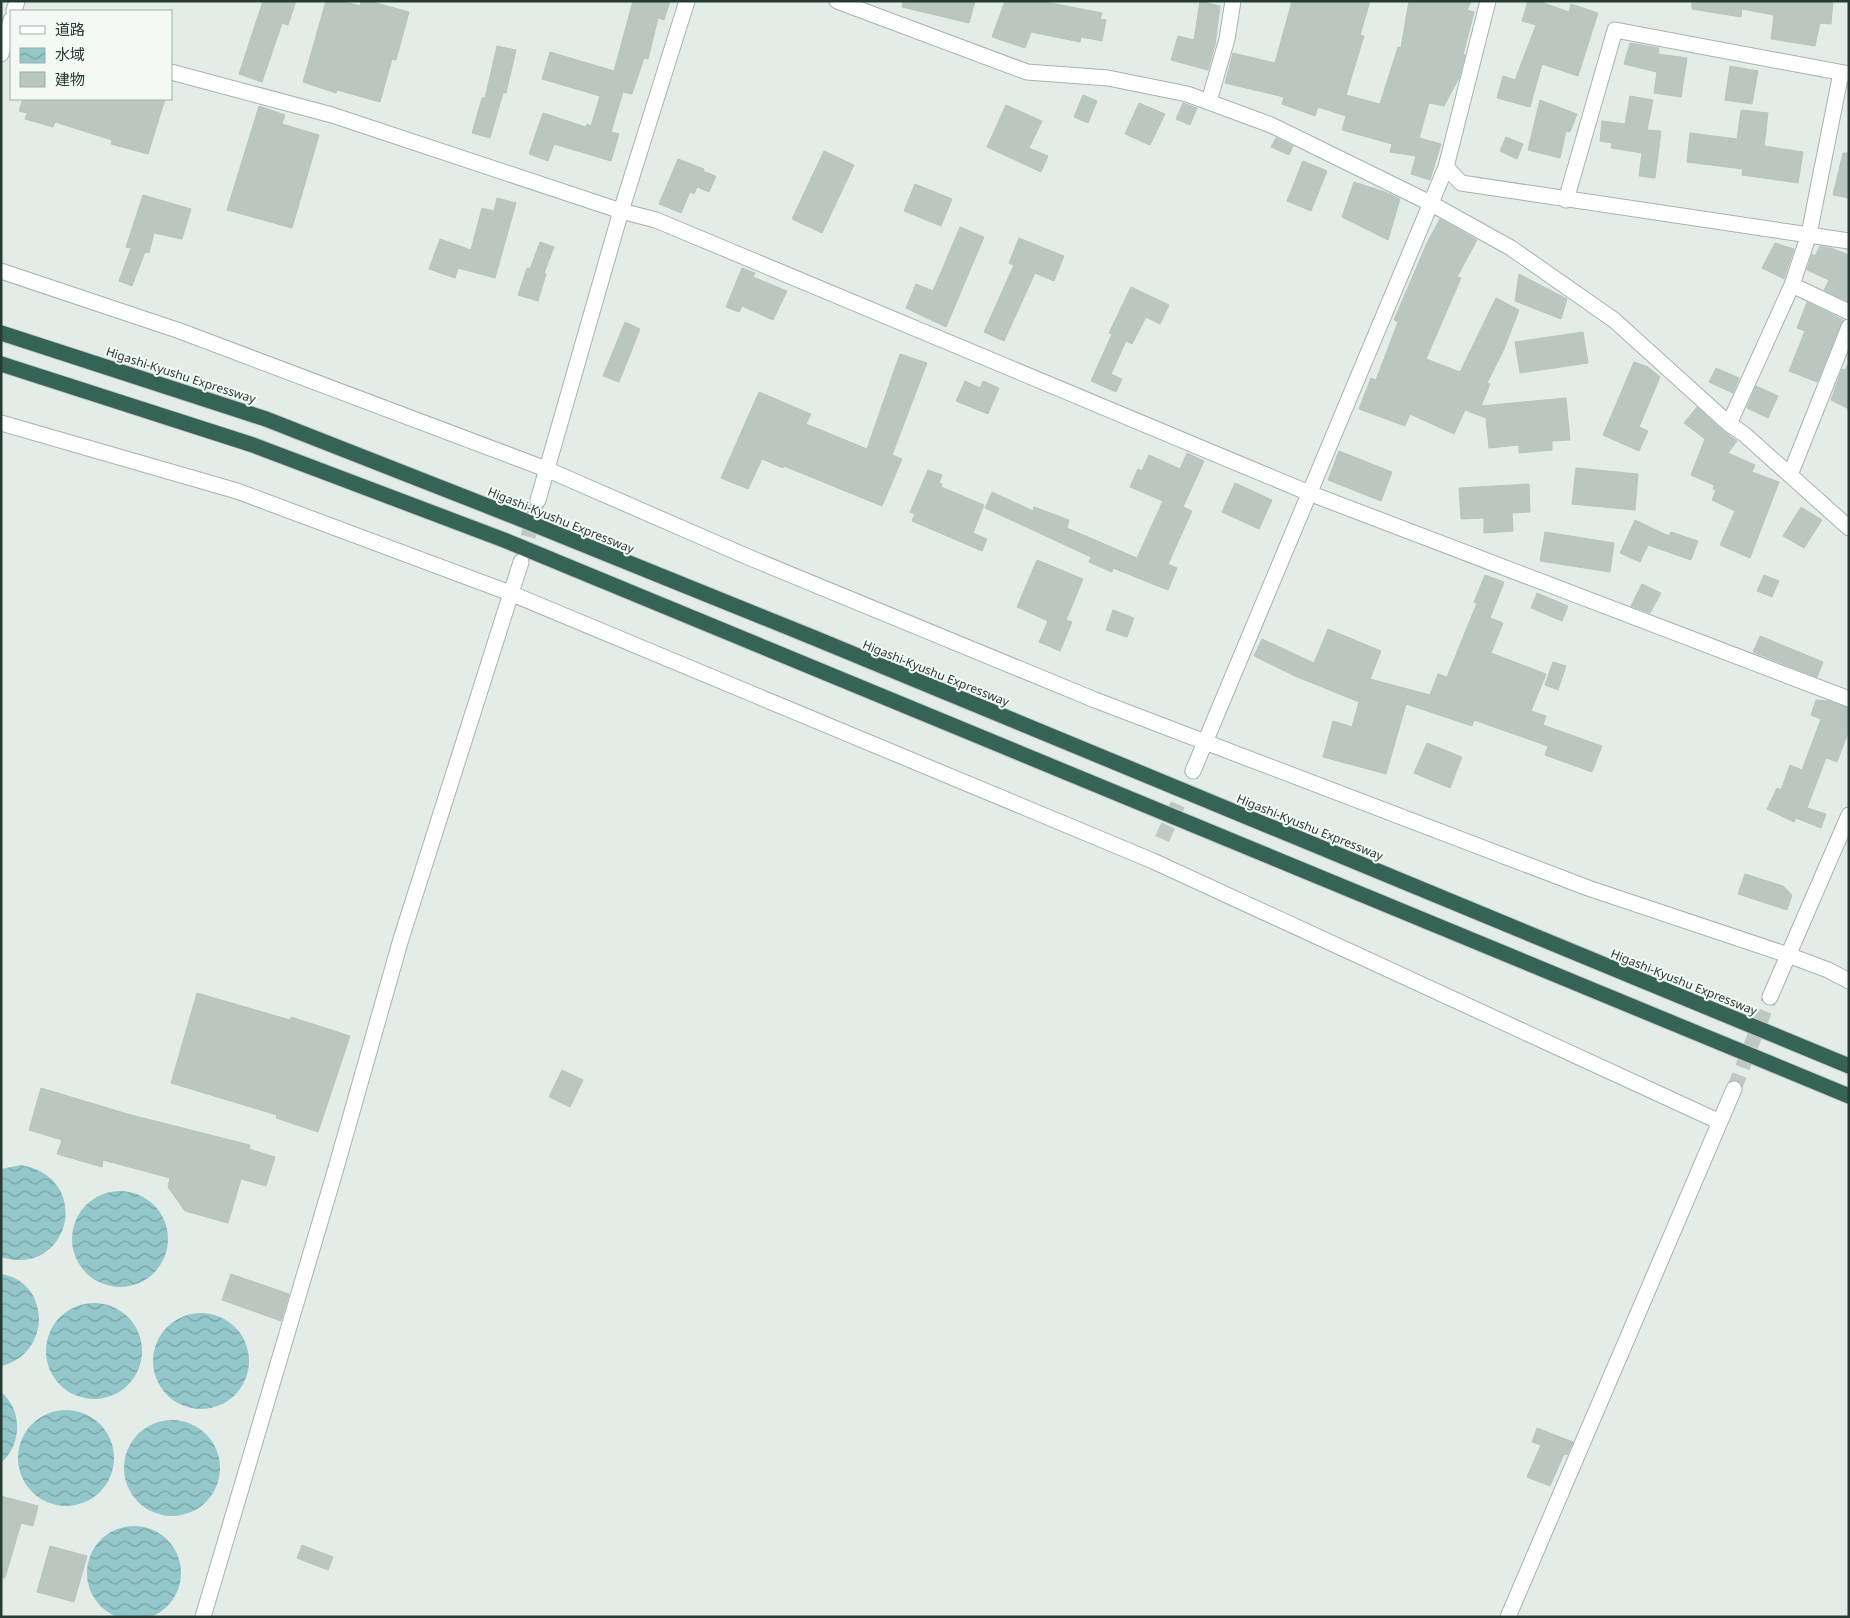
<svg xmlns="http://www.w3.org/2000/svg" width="1850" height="1618" viewBox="0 0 1850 1618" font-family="'Noto Sans','Noto Sans JP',sans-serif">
  <defs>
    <pattern id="water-waves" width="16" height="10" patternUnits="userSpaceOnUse" patternTransform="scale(1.25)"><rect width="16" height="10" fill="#93c7ca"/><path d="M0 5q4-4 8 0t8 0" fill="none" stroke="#78a3a5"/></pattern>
  </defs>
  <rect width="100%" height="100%" fill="#e4ece8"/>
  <path fill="url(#water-waves)" d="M21 1165C95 1178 69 1279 1 1257V1169Z
    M72 1239a48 48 0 1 1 96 0a48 48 0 1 1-96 0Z
    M1 1274C52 1282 51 1355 1 1366Z
    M46 1351a48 48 0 1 1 96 0a48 48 0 1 1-96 0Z
    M153 1361a48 48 0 1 1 96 0a48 48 0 1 1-96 0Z
    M1 1392C23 1410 22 1445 1 1463Z
    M18 1458a48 48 0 1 1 96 0a48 48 0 1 1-96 0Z
    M124 1468a48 48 0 1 1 96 0a48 48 0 1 1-96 0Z
    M87 1573a47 47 0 1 1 94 0a47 47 0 1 1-94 0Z"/>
  <path fill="#bac6c0" stroke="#b7c5be" d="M263 1H296L288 25 282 23 262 82 239 74Z
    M326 1H342L360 6 361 1H369L409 12 396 60 392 59 380 102 337 90 336 93 303 82Z
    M633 1H670L664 20 658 18 648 59 644 58 632 94 623 92 611 132 619 134 611 161 554 144 548 161 529 154 543 113 586 127 587 124 591 126 600 96 542 79 550 52 614 71Z
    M903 1H975L969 23 902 7Z
    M1005 1H1040L1102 13 1100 19 1106 20 1102 41 1081 37 1080 42 1031 32 1025 48 992 37Z
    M1200 1 1220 6 1215 45 1208 70 1171 60 1178 36 1194 40Z
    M1292 1H1370L1360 35 1364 36 1346 95 1380 104 1398 47 1401 48 1409 1H1471L1467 10 1474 12 1463 55H1465L1459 78 1444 106 1429 103 1419 138 1441 144 1430 180 1411 174 1416 156 1390 152 1392 144 1342 130 1346 116 1318 107 1315 116 1282 104 1284 97 1225 83 1233 53 1275 63Z
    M1528 1H1538L1569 12 1571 4 1598 13 1578 76 1542 64 1530 107 1497 98 1503 76 1515 80 1536 25 1522 21Z
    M1692 1H1833L1831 24 1820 23 1815 46 1771 39 1774 15 1742 9 1741 17 1692 9Z
    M1630 43 1659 48 1658 54 1687 58 1681 97 1654 93 1657 72 1624 64Z
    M497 46 516 50 506 93H503L490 138 472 133 482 98H485Z
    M1730 66 1758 71 1752 104 1725 100Z
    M1083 95 1097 101 1088 123 1074 117Z
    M1630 96 1653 100 1647 130 1661 131 1655 178 1639 176 1642 153 1611 148 1612 143 1600 141 1602 121 1625 124Z
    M23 99H165L148 154 111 144 112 140 55 122 53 127 25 119 27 113 19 111Z
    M1540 100 1577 114 1570 132 1566 131 1560 158 1528 150Z
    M1139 103 1165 114 1150 145 1125 134Z
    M1183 103 1197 108 1190 125 1176 119Z
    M1006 105 1042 121 1029 148 1048 156 1041 172 987 147Z
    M259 106 285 115 282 124 319 135 292 228 227 210Z
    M1741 110 1768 113 1764 146 1803 152 1798 183 1742 175 1743 169 1687 162 1690 133 1737 139Z
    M1506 137 1523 144 1517 159 1500 151Z
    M1276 138 1293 146 1289 155 1271 147Z
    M824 151 854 165 822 233 792 219Z
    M1843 153H1849V198L1833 195Z
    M678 159 704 169 703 171 716 176 709 192 697 187 694 194 690 192 681 213 659 204Z
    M1303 161 1327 171 1311 211 1287 201Z
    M1354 182 1385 192 1400 199 1388 240 1342 217Z
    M915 184 952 199 941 226 904 211Z
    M143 195 191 209 182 239 154 233 149 253 145 252 132 286 119 281 131 248 126 247Z
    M497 198 516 203 495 278 458 268 455 278 429 269 440 239 471 250 482 208 494 211Z
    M1440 219 1477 240 1457 277 1461 278 1426 359 1460 372 1496 298 1519 310 1504 349 1487 383 1490 384 1481 406 1566 398 1570 440 1552 441V450L1519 453V445L1489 448 1486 418 1465 410 1454 434 1410 414 1405 426 1359 409 1371 378 1376 380 1398 322 1394 320 1427 243Z
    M960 227 984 237 946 327 906 308 916 284 933 291Z
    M1019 238 1064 256 1054 281 1035 273 1004 341 984 332 1014 265 1009 263Z
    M540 242 554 247 544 273 546 274 538 301 518 295 527 268 530 269Z
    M1775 243 1794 249 1784 279 1762 268Z
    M1820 246 1831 248 1849 255V302L1824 290 1829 280 1807 270 1812 254 1815 256Z
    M742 268 755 273 753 277 787 291 773 320 742 306 739 312 726 307Z
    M1519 274 1567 299 1561 319 1515 301Z
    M1131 287 1169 305 1160 324 1146 317 1132 344 1126 341 1111 374 1122 379 1116 392 1091 381 1112 334 1109 333Z
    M1807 302 1843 320 1817 382 1789 371 1805 331 1797 328Z
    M625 322 640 329 619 382 603 376Z
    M1583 332 1588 363 1520 373 1515 342Z
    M900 354 927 363 892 455 902 459 882 506 784 466 783 468 762 459 748 489 721 478 759 392 811 414 806 424 867 449Z
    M1634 362 1648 367 1660 377 1639 427 1648 431 1639 451 1603 435Z
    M1849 362V409L1831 400 1842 369 1845 370Z
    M1716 368 1739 378 1733 393 1709 382Z
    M965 381 980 388 983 381 999 388 988 414 956 401Z
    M1756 386 1778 396 1768 418 1747 408Z
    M1697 407 1723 431 1737 441 1728 453 1755 465 1752 472 1779 482 1750 558 1720 545 1735 511 1712 500 1716 490 1713 489 1714 485 1691 475 1705 439 1684 423Z
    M1339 451 1392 472 1381 501 1328 480Z
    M1187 453 1204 461 1183 507 1192 511 1168 564 1177 568 1168 590 1113 568 1112 572 1089 562 1091 557 985 508 992 492 1033 511 1034 507 1069 520 1067 528 1137 558 1163 501 1130 487 1138 469 1142 471 1149 455 1180 469Z
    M1576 468 1638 474 1635 510 1572 504Z
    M928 470 942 475 939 483 942 484 941 487 984 505 973 533 987 539 982 551 912 521 915 514 910 512Z
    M1235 483 1272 500 1259 529 1222 512Z
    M1529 484 1530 512 1512 513 1513 531 1484 533V518L1461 519 1459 488Z
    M1801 507 1822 520 1804 548 1783 536Z
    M1635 520 1669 536 1671 532 1698 541 1691 560 1648 545 1640 562 1620 553Z
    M1545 532 1614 543 1610 572 1540 561Z
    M1037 560 1083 579 1066 620 1072 622 1060 651 1039 642 1048 621 1017 607Z
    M1485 575 1504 582 1490 618 1503 623 1491 653 1546 674 1531 711 1546 716 1543 725 1602 746 1592 772 1545 755 1548 746 1474 720 1472 726 1406 704 1386 774 1323 757 1333 721 1352 727 1359 702 1295 676 1254 656 1262 639 1314 663 1328 629 1381 651 1370 679 1430 695 1438 674 1447 677 1477 603 1474 602Z
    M1764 575 1779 581 1772 597 1757 591Z
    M1642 584 1661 593 1650 613 1631 606Z
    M1537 593 1568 606 1562 621 1531 608Z
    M1113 610 1134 618 1127 637 1106 630Z
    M1760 636 1823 662 1817 677 1753 652Z
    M1553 662 1566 666 1558 690 1545 685Z
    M1816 700 1829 701 1849 708V730L1837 762 1826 758 1807 808 1826 814 1821 828 1796 818 1794 822 1767 809 1777 788 1781 790 1790 765 1802 770 1821 719 1811 715Z
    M1427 743 1462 757 1450 788 1414 773Z
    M1745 874 1783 886 1792 895 1787 910 1738 894Z
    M197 993 290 1020 291 1017 350 1036 318 1132 276 1118 277 1115 171 1083Z
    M562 1070 583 1080 570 1107 549 1097Z
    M41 1088 131 1115 250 1145 249 1149 275 1157 266 1186 241 1179 228 1223 185 1211 168 1187 170 1178 103 1160 102 1167 57 1154 62 1140 29 1130Z
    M231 1274 289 1294 281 1321 222 1300Z
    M1537 1428 1573 1442 1567 1455 1564 1454 1550 1486 1527 1477 1541 1445 1532 1442Z
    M1 1496 38 1506 33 1526 21 1523 5 1578H1Z
    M302 1545 333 1557 328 1570 297 1558Z
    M50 1546 87 1556 74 1602 37 1592Z"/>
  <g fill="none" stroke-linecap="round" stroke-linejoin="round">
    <path stroke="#bec9c4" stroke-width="15" stroke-dasharray="15 8" stroke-linecap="butt" d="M522 559 538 500
      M1162 839 1193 771
      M1734 1089 1770 997"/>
    <g stroke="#a7b3ae" stroke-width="17">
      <path id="minor" d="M837 1 1027 72 1108 78 1187 94 1271 125 1430 203 1511 248 1614 320 1729 424 1744 434 1849 528
        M14 11 17 1
        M1 54 11 20
        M171 72 332 115 621 211 656 220 1309 493 1849 699
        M1841 73 1809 234 1792 285 1849 312
        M1209 101 1227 39 1233 1
        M1446 167 1461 183 1849 241
        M1566 200 1615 30 1849 74
        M1 271 180 331 546 469 748 557 1095 700 1588 888 1788 955 1828 970 1849 981
        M1 423 237 491 510 593 1153 861 1720 1122
        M1729 424 1792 285
        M1790 475 1849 327
        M538 500 621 211 687 1
        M1193 771 1446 167 1488 1
        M1770 997 1849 815
        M203 1617 334 1175 401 939 521 562
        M1508 1617 1734 1089"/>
    </g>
    <g stroke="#c2c8c6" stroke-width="17">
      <path id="highway" d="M1 333 266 419 513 516 812 637 1849 1066
        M1 364 253 445 504 540 1849 1096"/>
    </g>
    <use href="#minor" stroke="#fff" stroke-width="15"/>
    <use href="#highway" stroke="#356456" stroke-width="15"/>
  </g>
  <g text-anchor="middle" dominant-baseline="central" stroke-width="4" stroke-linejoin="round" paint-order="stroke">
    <g font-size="12" fill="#263b33" stroke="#f4f9f6">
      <text transform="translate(181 375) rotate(18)">Higashi-Kyushu Expressway</text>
      <text transform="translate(561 520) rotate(22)">Higashi-Kyushu Expressway</text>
      <text transform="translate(936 673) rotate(22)">Higashi-Kyushu Expressway</text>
      <text transform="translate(1310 827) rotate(22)">Higashi-Kyushu Expressway</text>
      <text transform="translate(1684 982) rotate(22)">Higashi-Kyushu Expressway</text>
    </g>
  </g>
  <rect width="1850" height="1618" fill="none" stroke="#263b33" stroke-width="5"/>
  <rect x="10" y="10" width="162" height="90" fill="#f4f9f6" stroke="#a2ada8"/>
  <rect x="20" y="26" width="25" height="8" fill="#ffffff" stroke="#a2ada8"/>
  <text x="55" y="35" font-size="15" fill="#263b33">道路</text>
  <rect x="20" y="48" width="25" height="15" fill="url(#water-waves)" stroke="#a2ada8"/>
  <text x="55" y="60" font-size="15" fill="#263b33">水域</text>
  <rect x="20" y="72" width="25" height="15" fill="#bac6c0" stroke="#a2ada8"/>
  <text x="55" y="85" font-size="15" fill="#263b33">建物</text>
</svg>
